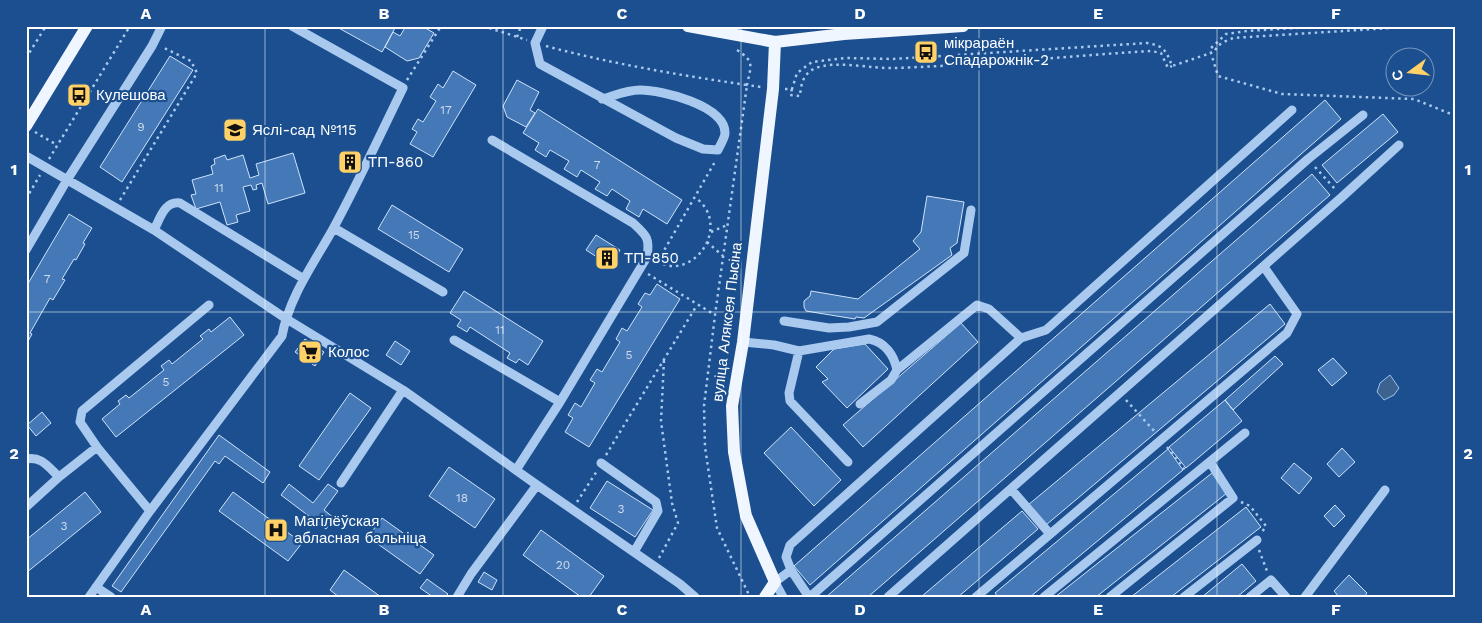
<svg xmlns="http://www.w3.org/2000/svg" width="1482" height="623" viewBox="0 0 1482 623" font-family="'Work Sans',sans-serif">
  <rect width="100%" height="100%" fill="#1b4f8f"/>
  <path fill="#3c6290" stroke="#9cc4f0" d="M1390 375 1399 388 1394 395 1384 400 1377 392 1380 383Z"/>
  <path fill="#4478b7" stroke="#cfe3fa" d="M335 26H393L395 28 382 52Z
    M406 26H422L434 33 419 58 407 61 385 47 393 32 400 36Z
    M170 56 193 70 122 182 100 167Z
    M453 71 476 85 433 157 410 144 417 132 412 129 418 119 423 122 436 101 430 97 438 84 443 88Z
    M517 80 539 92 530 110 535 113 526 127 507 117 503 106Z
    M1325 100 1341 119 810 585 794 566Z
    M538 109 682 200 667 224 643 209 639 217 626 209 630 201 612 189 607 196 595 189 600 182 581 170 577 177 564 169 569 161 550 150 546 157 535 150 539 143 523 133Z
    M1383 114 1398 132 1337 183 1322 165Z
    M293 153 305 193 268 204 262 183 256 185 257 189 253 190 251 185 243 187 250 211 236 215 238 222 227 225 220 202 196 209 191 195 196 194 192 180 213 174 211 166 215 164 214 159 225 155 227 160 243 155 250 178 259 175 256 164Z
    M348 156 357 161 352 169 343 164Z
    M1312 174 1330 195 868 597H826Z
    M927 196 964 202 957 243 950 248 952 255 864 318 856 317 855 319 806 311 804 307V301L810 296 811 291 858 299 920 249 913 241 921 232Z
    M392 205 463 249 449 272 378 229Z
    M69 214 92 228 83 243 85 244 76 260 74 259 62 279 65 280 53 300 50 298 30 333 32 334 26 345V287Z
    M596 235 620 250 611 266 586 250Z
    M657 284 680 299 589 447 565 432 573 418 568 415 575 403 581 407 595 383 590 380 597 369 602 372 620 342 616 339 622 328 627 331 642 307 638 304 645 293 650 295Z
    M464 291 543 341 528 365 519 359 516 363 507 358 510 353 470 327 467 332 457 326 461 320 450 313Z
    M1270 304 1285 324 1046 525 1028 505Z
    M230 317 244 335 116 437 102 419 120 404 118 401 126 395 129 398 164 370 161 366 169 360 172 364 203 339 200 336 209 329 211 332Z
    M961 323 978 342 863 447 843 425Z
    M305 339 324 352 315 366 295 352Z
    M395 341 410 351 401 365 386 355Z
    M865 344 888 369 847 408 822 382 828 379 816 367 834 349Z
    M1275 356 1283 364 1233 410 1225 400Z
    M1333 358 1347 373 1332 386 1318 370Z
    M350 393 371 408 319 480 299 466Z
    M1225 400 1242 421 1186 468 1169 447Z
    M42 412 51 423 36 436 27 425Z
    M791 427 841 480 814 506 764 453Z
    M219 435 270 472 263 483 225 456 219 464 215 461 121 592 112 586Z
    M1342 448 1355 462 1339 477 1327 464Z
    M1168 449 1183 470 1030 597H998L995 593Z
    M1294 463 1312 478 1299 494 1281 478Z
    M449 467 495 499 475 528 429 496Z
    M1212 473 1227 493 1096 597H1055Z
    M607 481 653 510 635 537 590 508Z
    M289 484 313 503 328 484 338 491 324 510 334 518 326 529 281 495Z
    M85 492 101 512 26 573V540Z
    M233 492 302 543 288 561 219 511Z
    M1335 505 1345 516 1334 527 1324 516Z
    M1246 507 1261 527 1171 597H1131Z
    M1022 511 1038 529 958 597H921Z
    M382 518 434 555 420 574 368 537Z
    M541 530 604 576 589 597H581L523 555Z
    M1242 564 1256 581 1237 597H1202Z
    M344 570 381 597H339L330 590Z
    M484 572 497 580 492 590 478 582Z
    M1349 575 1367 593 1364 597H1339L1334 591Z
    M427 579 448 594 445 597H433L420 588Z"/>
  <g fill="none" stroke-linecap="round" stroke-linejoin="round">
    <path stroke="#a9c9ee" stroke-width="2.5" stroke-dasharray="2.5 4" stroke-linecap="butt" d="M483 26 527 40
      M1421 26 1233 38C1226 41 1217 44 1215 51L1211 53 1218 76 1282 94 1414 99 1456 116
      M517 37 521 26
      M546 46C612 64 679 75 747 85L715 315 704 406 705 447 717 528 750 597
      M737 50C755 62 751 65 747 85L761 87
      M26 58 46 26
      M407 80 441 26
      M785 89H792L797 73 812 62 846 58 893 59 1147 43C1164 46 1166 50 1172 66L1211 53 1210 49 1226 34 1247 31 1326 26
      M792 89 790 95 800 96C801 84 803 73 816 68 837 60 872 69 895 68 981 65 1066 56 1151 51L1161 53 1168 68 1172 66
      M35 132 57 145
      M49 159 130 26
      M1315 167 1335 189
      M26 199 40 175
      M120 200 197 73 191 61 162 47
      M711 232 727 225
      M707 242 723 256
      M658 261 716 160
      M657 262C663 264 670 267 676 266 702 263 719 232 706 209 704 205 699 201 696 197
      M648 274 715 315
      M1126 400 1156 433
      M1167 447 1185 470
      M606 455 697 305
      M577 502 597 471
      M1241 502 1250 506 1266 526 1262 532
      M1259 550 1267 571
      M659 558 678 523 672 503 661 421 664 360"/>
    <path stroke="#a9c9ee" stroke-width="9" d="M543 26 535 43 540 64 676 138 703 149 718 150C720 145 725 138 725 133 725 105 661 90 640 90 627 90 613 96 602 99
      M492 140 633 223C647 236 650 238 647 257L560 402 516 470
      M26 156 154 230 285 318 403 390 537 485 680 584 695 597
      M334 228 443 292
      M154 230C160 219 164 201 180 203L304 279
      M26 250 67 180 152 46 162 26
      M784 321 829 328 849 327 877 322 964 253 971 210
      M454 340 560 402
      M743 342 774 345 799 351 869 339C885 342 894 355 897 370L891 380 860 404
      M799 351 789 393 790 401 848 462
      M897 370 977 305 989 309 1021 338
      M97 447 80 422 82 411 209 305
      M26 459C42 456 48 467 59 477
      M601 463 656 502 658 511 634 552
      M341 483 403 390
      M1011 489 1050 534
      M26 507 59 477 97 447 150 511
      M791 570 786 557 790 545 1021 338 1046 330 1292 110
      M96 587 111 597
      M89 597 150 511 282 336C289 297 314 263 333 229 358 183 380 135 403 88L292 26
      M457 597 471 574 537 485
      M783 597 775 582 791 570 809 597
      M810 597 1308 159 1363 115
      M888 597 1342 197 1399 145
      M976 597 1287 333 1297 314 1264 267
      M1044 597 1245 433
      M1110 597 1233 498 1210 462
      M1184 597 1257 540
      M1250 597 1271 580 1286 597
      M1305 597 1385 490"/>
    <path stroke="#f0f6ff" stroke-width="12" d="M688 26 775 42 844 34 963 26
      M26 126 87 26
      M765 597 775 582 746 516 734 452 732 406 743 342 773 89 775 42"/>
  </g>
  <path fill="none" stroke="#fff" stroke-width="1" stroke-opacity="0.55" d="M265 26V597M503 26V597M741 26V597M979 26V597M1217 26V597M26 312H1456"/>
  <defs>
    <g id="bus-square" transform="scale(1.25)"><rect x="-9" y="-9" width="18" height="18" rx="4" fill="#ffd166" stroke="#1b4f8f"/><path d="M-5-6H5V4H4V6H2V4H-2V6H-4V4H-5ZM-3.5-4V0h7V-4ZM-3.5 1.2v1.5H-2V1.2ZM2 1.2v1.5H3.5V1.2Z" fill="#111"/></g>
    <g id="school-square" transform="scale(1.25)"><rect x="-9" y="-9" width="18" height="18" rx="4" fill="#ffd166" stroke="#1b4f8f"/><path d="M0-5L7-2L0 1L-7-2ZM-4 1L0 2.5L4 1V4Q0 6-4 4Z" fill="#111"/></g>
    <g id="building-square" transform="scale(1.25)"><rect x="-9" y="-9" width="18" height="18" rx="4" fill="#ffd166" stroke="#1b4f8f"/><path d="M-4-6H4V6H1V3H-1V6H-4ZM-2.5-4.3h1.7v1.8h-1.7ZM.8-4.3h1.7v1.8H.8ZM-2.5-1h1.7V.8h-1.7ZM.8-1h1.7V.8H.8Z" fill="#111"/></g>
    <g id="supermarket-square" transform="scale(1.25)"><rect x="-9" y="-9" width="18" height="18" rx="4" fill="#ffd166" stroke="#1b4f8f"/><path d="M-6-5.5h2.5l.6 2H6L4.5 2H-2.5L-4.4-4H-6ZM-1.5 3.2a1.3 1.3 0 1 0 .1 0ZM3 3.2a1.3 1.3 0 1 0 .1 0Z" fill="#111"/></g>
    <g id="hospital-square" transform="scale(1.25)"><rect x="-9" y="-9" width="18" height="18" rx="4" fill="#ffd166" stroke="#1b4f8f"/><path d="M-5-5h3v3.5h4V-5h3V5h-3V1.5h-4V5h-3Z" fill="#111"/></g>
  </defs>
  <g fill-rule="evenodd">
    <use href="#bus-square" x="926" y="52"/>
    <use href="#bus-square" x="79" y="95"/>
    <use href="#school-square" x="235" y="130"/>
    <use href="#building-square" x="350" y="162"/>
    <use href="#building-square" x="607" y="258"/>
    <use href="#supermarket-square" x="310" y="352"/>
    <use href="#hospital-square" x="276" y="530"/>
  </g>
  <g text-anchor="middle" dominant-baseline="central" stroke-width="4.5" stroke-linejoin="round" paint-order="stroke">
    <g font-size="12" fill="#d0dded">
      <text x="446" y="110">17</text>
      <text x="141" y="127">9</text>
      <text x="597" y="165">7</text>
      <text x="219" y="188">11</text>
      <text x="414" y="235">15</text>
      <text x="47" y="279">7</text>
      <text x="500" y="330">11</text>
      <text x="629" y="355">5</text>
      <text x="166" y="382">5</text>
      <text x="462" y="498">18</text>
      <text x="621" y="509">3</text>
      <text x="64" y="526">3</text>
      <text x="563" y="565">20</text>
    </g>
    <g font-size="15" fill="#fff" stroke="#1b4f8f" text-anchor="start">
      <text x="944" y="43">мікрараён<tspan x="944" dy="17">Спадарожнік-2</tspan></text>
      <text x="96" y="95">Кулешова</text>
      <text x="252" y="130">Яслі-сад №115</text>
      <text x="368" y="162">ТП-860</text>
      <text x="624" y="258">ТП-850</text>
      <text x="328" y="352">Колос</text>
      <text x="294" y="521">Магілёўская<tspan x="294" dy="17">абласная бальніца</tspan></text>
    </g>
    <g font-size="15" fill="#fff" stroke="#1b4f8f">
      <text transform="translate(727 322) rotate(-83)">вуліца Аляксея Пысіна</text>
    </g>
  </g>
  <rect width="1482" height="623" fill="none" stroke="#1b4f8f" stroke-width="55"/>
  <g transform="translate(1410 72) rotate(255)"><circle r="24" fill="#1b4f8f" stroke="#7695bc"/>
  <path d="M0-4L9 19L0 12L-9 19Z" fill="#ffd166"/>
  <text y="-8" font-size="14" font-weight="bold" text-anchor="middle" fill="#ffffff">С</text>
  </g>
  <rect x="28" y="28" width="1426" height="568" fill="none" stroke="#fff" stroke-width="2"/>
  <g font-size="16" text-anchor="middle" font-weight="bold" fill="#fff">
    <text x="146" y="19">A</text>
    <text x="384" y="19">B</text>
    <text x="622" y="19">C</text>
    <text x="860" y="19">D</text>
    <text x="1098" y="19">E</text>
    <text x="1336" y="19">F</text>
    <text x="14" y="175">1</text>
    <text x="1468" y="175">1</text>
    <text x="14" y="459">2</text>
    <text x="1468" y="459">2</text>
    <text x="146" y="615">A</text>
    <text x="384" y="615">B</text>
    <text x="622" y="615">C</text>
    <text x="860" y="615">D</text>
    <text x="1098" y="615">E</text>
    <text x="1336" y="615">F</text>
  </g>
</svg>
